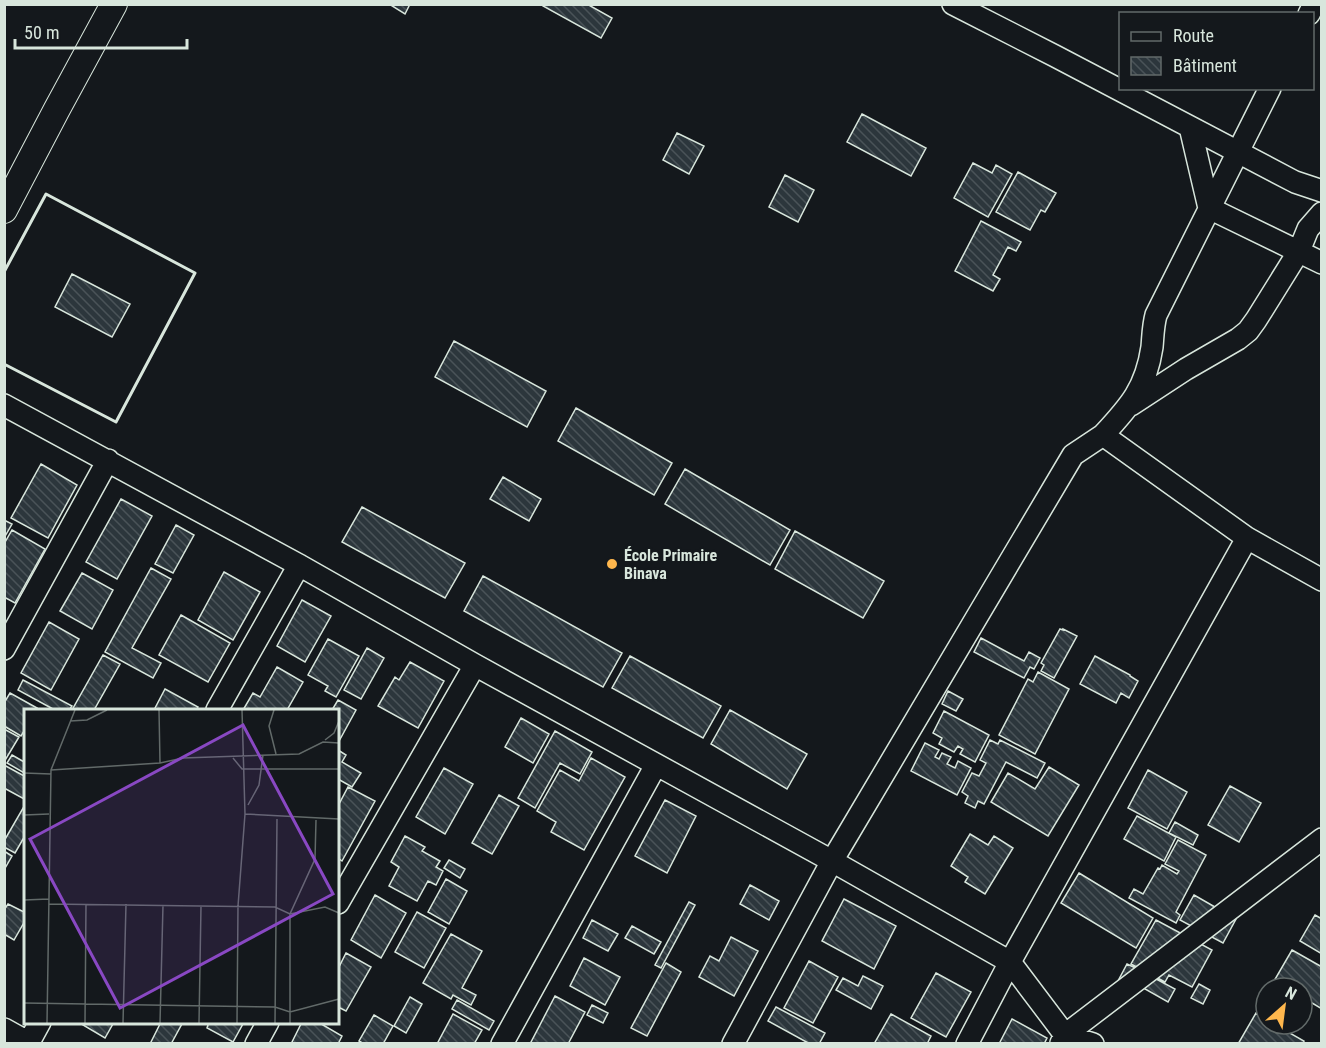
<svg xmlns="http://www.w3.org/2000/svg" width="1326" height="1048" viewBox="0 0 1326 1048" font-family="'Roboto Condensed',sans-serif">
  <defs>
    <pattern id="building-back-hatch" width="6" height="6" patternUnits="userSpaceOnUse" patternTransform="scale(1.5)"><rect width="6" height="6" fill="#2c363c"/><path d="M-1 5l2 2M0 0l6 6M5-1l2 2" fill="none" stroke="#4a5358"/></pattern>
  </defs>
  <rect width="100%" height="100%" fill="#14181c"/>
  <path fill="url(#building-back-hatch)" stroke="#d8e6dc" stroke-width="1.5" d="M389 4H410L405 14Z
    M544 4H587L612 18 601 38 543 6Z
    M862 114 926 148 911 176 847 142Z
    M677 133 704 146 689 174 663 160Z
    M973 163 992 173 996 165 1012 174 988 217 954 198Z
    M1018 172 1056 193 1045 212 1041 210 1030 230 996 212Z
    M785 175 814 190 798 222 769 207Z
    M981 221 1021 242 1016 251 1008 247 993 275 1000 279 993 291 955 271Z
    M72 274 130 304 112 337 55 307Z
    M454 341 546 391 527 427 435 377Z
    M576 408 672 463 654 495 558 441Z
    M41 464 77 485 48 538 11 518Z
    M685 469 790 530 770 565 665 504Z
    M503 477 541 499 529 521 490 499Z
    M121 499 152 516 117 579 86 562Z
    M362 507 465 563 445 598 342 542Z
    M4 520 12 524 4 538Z
    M176 525 194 535 173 573 155 564Z
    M12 530 45 549 15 603 4 597V544Z
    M795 531 884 581 863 618 775 569Z
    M151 568 171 579 132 648 161 663 153 678 105 652Z
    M224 572 260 592 233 640 198 620Z
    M82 573 113 590 92 629 60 611Z
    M483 576 622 653 603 687 464 611Z
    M302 600 331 616 305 662 277 646Z
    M181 615 230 643 208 682 159 655Z
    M49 622 79 639 51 690 21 673Z
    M1060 629 1063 630V629L1077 636 1054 678 1041 671 1044 665 1041 663Z
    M981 638 1024 661 1029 652 1040 658 1034 669 1030 667 1024 678 974 652Z
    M328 639 359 656 336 697 325 691 328 686 308 675Z
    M367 648 384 658 361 699 344 690Z
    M103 655 120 664 94 710H72Z
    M630 656 721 706 703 738 612 688Z
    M1095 656 1130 675V676L1138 681 1129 698 1121 693 1116 703 1080 684Z
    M410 662 444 681 418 728 378 706 395 677 399 680Z
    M277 667 303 682 287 710H243L253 693 260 697Z
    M1038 672 1069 689 1035 754 999 735 1028 679 1033 682Z
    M23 680 72 706 69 710H52L53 709 18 690Z
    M165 689 198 707 196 710H154Z
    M948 691 963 699 956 711 942 704Z
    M10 693 37 708 35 710H26V728L21 736 4 726V703Z
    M338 700 356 710 338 743V710H332Z
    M730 710 807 754 787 789 711 744Z
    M944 711 989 735 975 762 960 754 963 749 958 746 954 752 939 744 942 738 933 733Z
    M521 718 549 734 533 763 505 747Z
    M4 729 19 737 4 762Z
    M555 731 592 752 580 774 560 763 535 808 518 798Z
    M990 740 998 744 1000 740 1045 763 1037 778 1006 762 984 804 978 801 975 808 965 803 968 796 962 792 972 773 979 776 986 763 980 760Z
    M925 743 939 750 935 757 939 759 942 753 951 757 947 764 955 768 958 761 971 768 957 795 911 771Z
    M338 750 346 755 342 762 361 773 352 787 338 779Z
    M12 755 26 763V774L7 763Z
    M591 758 625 777 584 850 551 832 556 822 537 811 560 770 579 781Z
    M4 765 26 777V800L4 788Z
    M1049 767 1079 785 1048 836 991 802 1008 773 1035 789Z
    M444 768 473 784 445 834 416 817Z
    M1148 770 1187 792 1167 829 1128 808Z
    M1230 786 1261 803 1239 842 1208 825Z
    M348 787 375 801 342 861 338 858V806Z
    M499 795 519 806 492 854 472 843Z
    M665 800 696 816 667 873 635 856Z
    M26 803V834L15 853 4 847V841Z
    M1137 816 1176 837 1164 861 1124 839Z
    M1175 822 1198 835 1193 845 1169 833Z
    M970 834 988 845 994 836 1013 848 985 894 965 882 968 877 951 866Z
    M405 836 425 847 422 851 440 861 436 867 443 871 436 885 428 881 417 901 389 886 399 867 391 862Z
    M1178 840 1206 855 1176 912 1180 915 1176 923 1129 898 1134 889 1143 894 1158 868 1160 869 1162 865 1177 874 1179 871 1165 864Z
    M4 851 12 856 4 870Z
    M449 860 465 869 460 878 444 868Z
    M1079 873 1153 918 1136 948 1061 903Z
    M446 879 467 891 449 924 428 912Z
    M750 885 779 901 769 920 740 904Z
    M375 895 406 913 381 958 351 940Z
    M1194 895 1236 919 1223 943 1180 920Z
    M844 899 896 926 874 969 822 941Z
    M689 902 695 905 661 968 655 965Z
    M8 904 26 913V919L14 940 4 934V910Z
    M417 912 446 928 424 968 395 952Z
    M1315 915 1322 919V954L1300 941Z
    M592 920 618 934 608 951 583 938Z
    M1156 920 1212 950 1192 987 1169 975 1165 982 1131 964Z
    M632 926 661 942 654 954 625 938Z
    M451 934 482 951 462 988 476 995 471 1005 453 995 451 999 423 983Z
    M731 937 758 951 734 996 699 977 710 956 719 961Z
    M1292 950 1322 967V1009L1302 997V988H1286L1274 981Z
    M346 953 371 967 346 1011 338 1007V969Z
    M584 958 620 977 605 1005 570 986Z
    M809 961 838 977 813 1023 784 1008Z
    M666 963 681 972 647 1036 631 1028Z
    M1127 964 1142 971 1118 981Z
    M936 973 971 992 946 1037 911 1018Z
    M1145 973 1175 989 1168 1002 1138 985Z
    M863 976 883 986 871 1009 836 990 843 978 858 986Z
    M1199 984 1210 990 1203 1004 1191 998Z
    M555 996 585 1012 568 1044H530Z
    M410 997 422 1004 406 1033 394 1026Z
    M457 1000 494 1021 489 1030 452 1009Z
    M592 1005 608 1013 603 1023 587 1015Z
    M776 1007 825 1033 819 1044H810L768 1021Z
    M1256 1013 1266 1019V1024H1274L1304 1041 1303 1044H1238Z
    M453 1014 482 1030 474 1044H437Z
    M891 1014 931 1036 927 1044H874Z
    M374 1015 393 1026 383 1044H364L359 1041Z
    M1012 1019 1047 1038 1044 1044H999Z
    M78 1022H114L105 1038Z
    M161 1022H183L171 1044H150Z
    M209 1022H244L233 1042 207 1028Z
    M302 1022H318L342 1036 338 1044H291Z"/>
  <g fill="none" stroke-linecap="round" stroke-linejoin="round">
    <g stroke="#d8e6dc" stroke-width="24">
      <path id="minor" d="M953 4 1055 56 1295 182 1322 191
        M1309 14 1314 4
        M1270 88 1156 315C1153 326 1153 336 1152 347 1146 388 1130 406 1103 435L1247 538 1322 580
        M1190 127 1209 208 1322 263
        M4 405 299 565 475 665 832 861 1010 962 1065 1035 1093 1044
        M1131 405 1186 369 1238 339 1248 331 1256 320 1299 251 1308 229 1322 213
        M4 649 108 460
        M217 710 299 565
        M338 903 475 665
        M4 1029 31 1044
        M1061 1043 1065 1035 1322 839
        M28 1044 40 1022
        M256 1044 268 1022
        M502 1044 656 765
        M733 1044 832 861 1073 455 1103 435
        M967 1044 1010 962 1247 538"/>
    </g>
    <g stroke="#d8e6dc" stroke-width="28">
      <path id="tertiary" d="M4 210 57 109 114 4"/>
    </g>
    <use href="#minor" stroke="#14181c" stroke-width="21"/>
    <use href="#tertiary" stroke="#14181c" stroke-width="26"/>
    <path stroke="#d8e6dc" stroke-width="3" d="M4 272 46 194 195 273 116 422 4 364"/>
  </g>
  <circle fill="#ffb74d" stroke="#14181c" stroke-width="2" cx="612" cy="564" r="6"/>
  <g text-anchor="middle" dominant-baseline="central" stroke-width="4.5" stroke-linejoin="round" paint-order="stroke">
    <g font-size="16" font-weight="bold" fill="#d8e6dc" stroke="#14181c" text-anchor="start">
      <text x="624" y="555">École Primaire<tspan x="624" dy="18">Binava</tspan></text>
    </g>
  </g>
  <g transform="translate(24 709)">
    <rect width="315" height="315" fill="#14181c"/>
    <path fill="none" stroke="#626a69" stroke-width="1.5" d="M135 1 136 54M218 1 221 105 315 110M250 1 245 17 252 45M46 12 63 11 83 1M301 31 310 24 315 12M209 49 218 60H315M27 61 136 54 159 49 275 45 299 33 315 34M0 64 27 65M224 96 235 76 239 46M0 106 25 105M0 191 25 190M25 195 251 198 266 205 301 198 315 204M0 294 251 298 266 303 315 290M23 314 27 61 51 1M61 314 62 195M99 314 102 195M136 314 139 196M175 314 177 197M213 314 214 197 221 105M251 314 253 110M266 314V205L291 150 292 111"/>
    <path fill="#8948c3" fill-opacity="0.15" stroke="#8948c3" stroke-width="3" d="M219 16 309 185 96 299 6 130Z"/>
    <rect width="315" height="315" fill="none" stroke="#d8e6dc" stroke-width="3"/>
  </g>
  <rect width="1326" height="1048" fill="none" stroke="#d8e6dc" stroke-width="12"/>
  <rect x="1119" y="12" width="195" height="78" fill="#14181c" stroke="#626a69" stroke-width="1.5"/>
  <rect x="1131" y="32" width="30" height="9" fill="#14181c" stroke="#626a69" stroke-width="1.5"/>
  <text x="1173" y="42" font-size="18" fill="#d8e6dc">Route</text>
  <rect x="1131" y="57" width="30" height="18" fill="url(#building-back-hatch)" stroke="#626a69" stroke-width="1.5"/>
  <text x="1173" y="72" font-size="18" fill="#d8e6dc">Bâtiment</text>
  <g transform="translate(1284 1006) rotate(28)"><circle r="28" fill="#14181c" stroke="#626a69" stroke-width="1.5"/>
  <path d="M0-4.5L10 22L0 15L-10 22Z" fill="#ffb74d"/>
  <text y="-9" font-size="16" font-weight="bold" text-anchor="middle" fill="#d8e6dc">N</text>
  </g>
  <path d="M15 39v9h172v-9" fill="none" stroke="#d8e6dc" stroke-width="3"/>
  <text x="24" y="39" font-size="18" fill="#d8e6dc" stroke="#14181c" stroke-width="4.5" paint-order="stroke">50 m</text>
</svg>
